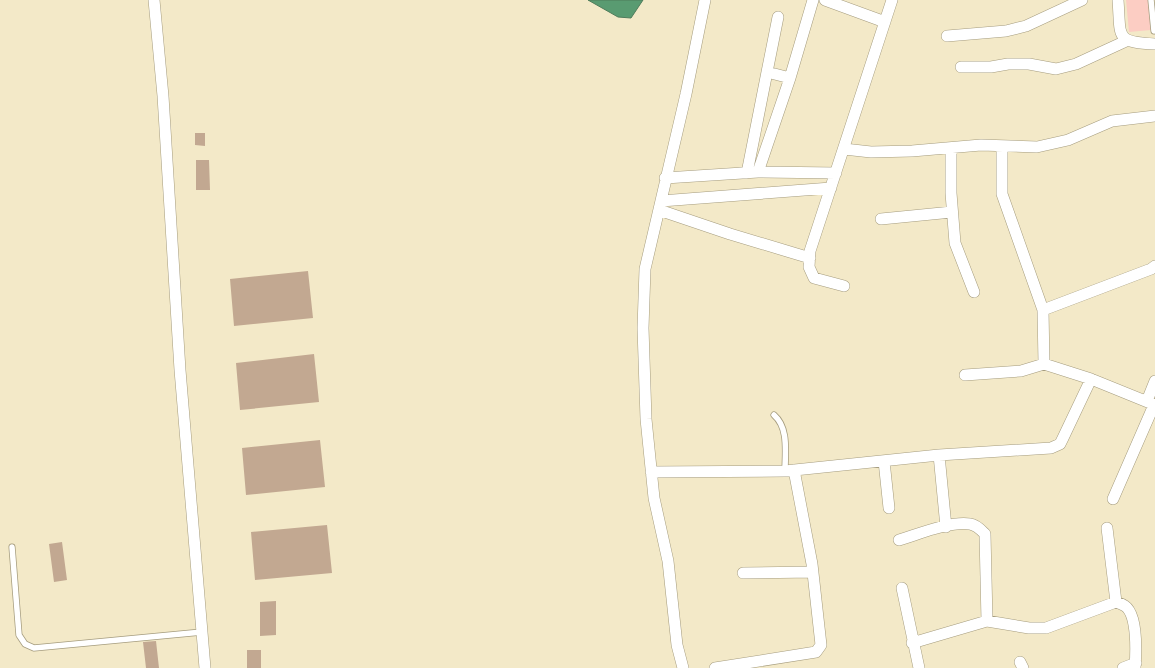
<svg xmlns="http://www.w3.org/2000/svg" width="1155" height="668" viewBox="0 0 1155 668" font-family="'IBM Plex Sans',sans-serif">
  <rect width="100%" height="100%" fill="#f3e9c8"/>
  <path fill="#fccdc3" d="M1126 0H1149L1151 30 1129 32Z"/>
  <path fill="#599b71" stroke="#4f7c5b" d="M588 0H643L631 18 618 17Z"/>
  <path fill="#c2a891" d="M195 133H205V146L195 145Z
    M196 160H209L210 190H196Z
    M308 271 313 318 234 326 230 279Z
    M314 354 319 402 240 410 236 363Z
    M320 440 325 487 246 495 242 448Z
    M327 525 332 573 255 580 251 532Z
    M62 542 67 580 54 582 49 544Z
    M276 601V635L260 636V602Z
    M156 641 159 668H146L143 642Z
    M247 650H261V668H247Z"/>
  <g fill="none" stroke-linecap="round" stroke-linejoin="round">
    <g stroke="#a59c7e" stroke-width="7">
      <path id="service" d="M1151 0 1154 31
        M774 415C789 428 785 452 785 471
        M12 547 19 635 25 644 34 648 202 632"/>
    </g>
    <g stroke="#a59c7e" stroke-width="12">
      <path id="minor" d="M154 0 163 96 180 370 205 668
        M825 0 885 22
        M1118 0C1121 37 1114 42 1155 44
        M778 17 767 72 790 78
        M947 36 1006 31 1026 26 1082 0
        M961 67H991L1008 64H1029L1056 69 1076 64 1126 41
        M1002 146V194L1043 310 1044 364
        M951 148V193L955 243 974 292
        M844 149 871 152 912 151 981 145 1037 147 1068 140 1112 121 1155 116
        M758 172 836 173
        M747 173 767 72
        M665 178 758 172 790 78 813 0
        M661 201 831 188
        M659 210 730 234 810 258
        M881 219 952 212
        M844 286 814 278 809 267 810 251 892 0
        M1043 310 1151 269 1155 266
        M965 375 1021 371 1044 364 1091 379 1155 405
        M1147 401 1155 381
        M939 455 946 527
        M884 461 889 508
        M651 472 785 471 939 455 1051 448 1060 444 1063 438 1091 379
        M1113 499 1154 405
        M1107 528 1116 602
        M899 540C919 534 950 521 970 524 977 525 981 530 985 534L987 621
        M743 573 813 572
        M902 588 919 668
        M912 643 987 621 1029 628H1046L1116 602C1119 603 1122 604 1125 606 1138 615 1136 654 1135 668
        M1020 662 1023 668
        M683 668 677 645 668 561 654 498 646 419 643 328 645 269 686 94 705 0
        M715 668 816 652 821 645 812 564 794 470
        M1123 668 1136 663"/>
    </g>
    <use href="#service" stroke="#fff" stroke-width="5.5"/>
    <use href="#minor" stroke="#fff" stroke-width="11"/>
  </g>
</svg>
